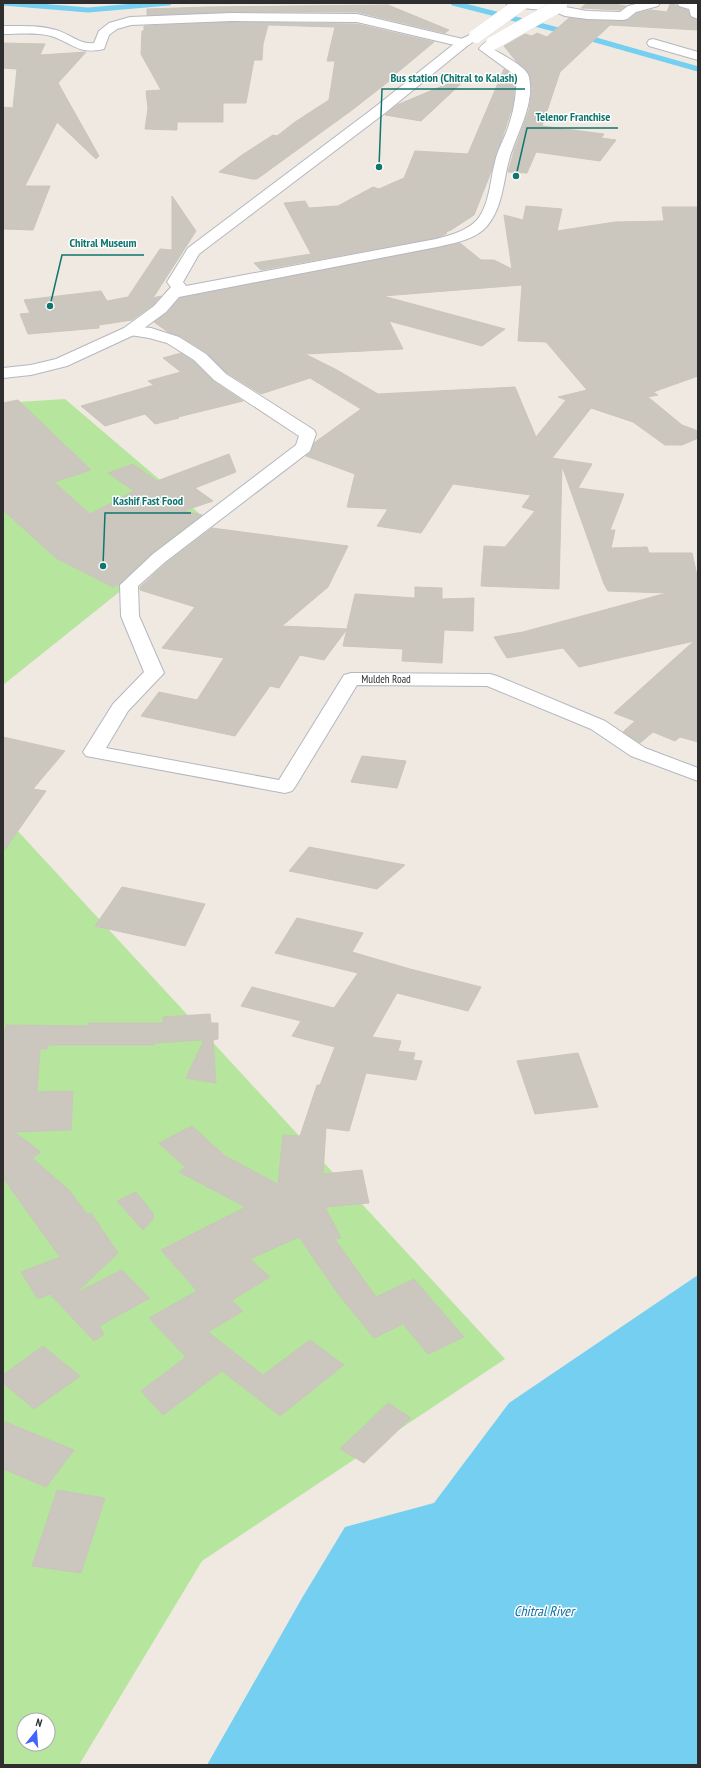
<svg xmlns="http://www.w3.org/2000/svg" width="701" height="1768" viewBox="0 0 701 1768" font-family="'PT Sans Narrow',sans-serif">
  <rect width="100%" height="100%" fill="#efe9e1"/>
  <path fill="#b6e59e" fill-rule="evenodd" d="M65 399 208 521 3 685V403Z
    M3 815 505 1359 202 1561 79 1765H3ZM24 1720H48V1744H24Z"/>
  <path fill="#75cff0" d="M698 1275V1765H207L302 1598 345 1527 434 1503 509 1403Z"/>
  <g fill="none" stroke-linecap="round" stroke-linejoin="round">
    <path stroke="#75cff0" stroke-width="5" d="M3 3 88 10 169 3
      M453 3 566 32
      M585 37 698 69"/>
  </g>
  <path fill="#cbc7bf" stroke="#cbc5ba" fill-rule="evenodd" d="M587 3H609L626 6 620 10 581 8Z
    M670 4 676 5 679 7 688 10 690 17 698 20V30L610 25 560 72 542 126 604 134 601 138 616 140 600 161 536 152 527 173 508 172 514 151 529 110 532 88 528 72 516 61 504 46 525 34 532 36 537 33 547 37 569 18 587 20 623 21 628 20 637 13 651 10 667 12Z
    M388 5 449 30 445 33 357 12H231L147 15V9L206 7Z
    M231 22 357 24 434 42 392 77 393 78 352 110 257 179H252L219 172 242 155 273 135 277 136 295 122 329 100 335 61H327L335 27 268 25 263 44 262 60H254L246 103H223V122H177V130L145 129 148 109 146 91 161 90 141 54 142 31H144V26Z
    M3 43 45 44 40 55 86 52 58 83 99 156 96 159 57 122 25 186H50L33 230 3 229V107L13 108 17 69 3 68Z
    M504 69 515 77 513 105 491 172 474 215 451 230 446 232 447 233 444 235 436 238 261 270 254 263 311 254 284 203 305 201 309 208 338 206 373 187 379 189 404 178 415 151 468 154Z
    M466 76 467 78 421 121 385 115 397 105Z
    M172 196 196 231 153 298 161 296 153 305 132 320 99 325V328L28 334 20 314 30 313 24 300 101 291 107 301 128 297 160 249 172 250Z
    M526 206 562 209 557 231 615 222 664 221 662 207H698V376L653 392 658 395 648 397 682 425 698 431V438L682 445H665L633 422 591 408 552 458 592 464 578 488 624 494 610 530H615L611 548 647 547 649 553H692L698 580V742L680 737 675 741 653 732 640 743 623 732 635 721 614 713 694 641 579 667 563 648 507 658 494 637 523 632 667 593 608 591 604 584 562 466 559 589 481 586 484 546 505 547 535 511 522 507 531 495 453 484 421 533 377 526 388 509 347 507 355 474 306 456 311 452 314 443 361 409 310 378 261 394 227 373 207 353 180 336 168 332 154 322 167 313 180 298 460 243 481 260H494L512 269 504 215 523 220ZM522 285 518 341 546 342 587 390 558 397 566 400 536 437 515 387 378 394 337 370 305 354 403 349 389 321 482 346 505 329 383 296Z
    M181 353 193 361 213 381 243 401 178 417 179 418 155 424 145 414 105 426 81 406 154 385 148 381 181 372 163 358Z
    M18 400 91 470 54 482 90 514 134 491 108 473 133 464 157 481 229 454 236 472 195 488 213 501 183 511 202 515 152 553 119 584 113 587 56 558 3 510V403Z
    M212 528 348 546 328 587 282 626 347 629 324 660 300 655 279 688 270 686 235 736 141 716 159 692 197 700 224 658 162 648 195 607 140 590V587L166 563Z
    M415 587 442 588V599L474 598 473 631 444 630 442 663 402 661 403 649 343 646 355 594 415 598Z
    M3 737 65 751 33 789 46 791 3 852Z
    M362 756 406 761 397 788 351 782Z
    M309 847 405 865 377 889 289 871Z
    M122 887 205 904 185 946 95 926Z
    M297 918 363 933 352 952 410 969 481 987 468 1011 397 993 372 1037 401 1041 398 1051 415 1053 413 1060 422 1061 416 1080 366 1073 349 1131 326 1128 323 1174 362 1170 369 1203 325 1207 341 1238 335 1239 376 1297 414 1279 464 1337 428 1354 403 1324 374 1338 338 1294 299 1237 250 1259 270 1277 232 1300 243 1311 208 1332 263 1375 310 1340 344 1365 280 1416 222 1371 163 1415 141 1391 186 1357 149 1318 197 1291 161 1250 246 1207 179 1172 185 1167 159 1143 192 1126 225 1156 278 1184 283 1135 300 1136 317 1085H320L335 1047 292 1036 301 1021 241 1006 252 987 334 1008 358 973 275 953Z
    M210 1014 211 1023H218V1039L213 1040 216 1083 186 1078 204 1040 154 1043V1045H48L47 1049H40L37 1092 73 1091 71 1130 14 1132 41 1152 32 1158 69 1190 87 1214 91 1213 118 1253 76 1293 122 1270 150 1298 99 1326 104 1334 94 1341 50 1294 38 1299 21 1272 60 1257 3 1178V1042L6 1025 88 1026V1023H163V1017Z
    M578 1053 598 1107 535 1114 517 1061Z
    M136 1192 153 1213V1220L143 1230 117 1201Z
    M43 1346 80 1376 34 1409 3 1383V1375Z
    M388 1403 411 1418 364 1463 340 1449Z
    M3 1421 74 1450 46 1487 3 1469Z
    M57 1490 105 1498 81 1573 32 1566Z"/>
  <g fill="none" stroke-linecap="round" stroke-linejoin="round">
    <g stroke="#b4b7c1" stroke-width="2">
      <path id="street" d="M506 3H544L587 11 620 12 628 6 640 3H660L658 6 636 12 627 19 623 20 587 19 565 16 553 11 512 7 508 6Z
        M677 3 698 4V19L691 16 689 9 679 6Z
        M231 13 357 14 467 40 469 43 467 46 463 47 357 22 231 21 131 25 117 29 109 35 104 49C78 55 73 43 51 36 35 32 18 34 3 34V26C21 26 39 25 56 30 70 34 80 45 94 43L99 31 109 23 130 17Z
        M653 39 698 52V60L649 46 647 43 649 40Z
        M130 326 151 328 179 337 206 354 226 374 314 430 316 434 310 451 165 562 138 586 139 616 164 673 128 711 106 748 279 780 344 675 351 673 490 674 497 676 605 721 645 748 698 768V781L631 756 591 729 487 686 357 685 295 787 292 791 285 793 86 756 83 752 113 704 144 672 121 616 120 585 153 554 296 445 299 436 214 380 194 360 167 343 149 338 124 334 122 331 124 328Z"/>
    </g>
    <g stroke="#b4b7c1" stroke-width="2">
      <path id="secondary" d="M476 32 480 33 482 36 467 46 385 113 199 254 183 282 186 286 436 239C450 235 467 231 477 220 490 204 490 180 495 162 497 152 502 143 506 133 513 115 517 96 516 76L479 49C483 43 490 38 497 40L499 43 493 49C502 55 526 66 529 77 535 106 516 134 509 160 503 182 503 207 487 226 475 240 454 243 437 247L179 297 166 312 136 334 67 366 31 375 3 378V368L31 365 56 359 124 328 154 306 171 287 167 282 188 248 375 107 459 40Z"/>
    </g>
    <use href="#street" fill="#fff" fill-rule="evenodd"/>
    <use href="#secondary" fill="#fff" fill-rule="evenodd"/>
    <g stroke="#b4b7c1" stroke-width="14" stroke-linecap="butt">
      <path id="secondary-bridge" d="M476 36 522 3
        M493 43 560 5"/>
    </g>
    <use href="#secondary-bridge" stroke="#fff" stroke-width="14"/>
  </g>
  <g text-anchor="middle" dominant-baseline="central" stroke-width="3" stroke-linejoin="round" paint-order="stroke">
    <g font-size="11" fill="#2e2e2e" stroke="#fff">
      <text x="386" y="679">Muldeh Road</text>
    </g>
    <g font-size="14" font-style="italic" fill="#0d6fa3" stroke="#fff">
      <text x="544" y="1611">Chitral River</text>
    </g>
  </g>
  <path fill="none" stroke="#0f766e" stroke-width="1.5" d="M379 167L382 89H525M516 176L527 128H618M50 306L62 255H144M103 566L105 513H191"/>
  <g fill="#0f766e" stroke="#fff" stroke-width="1.5">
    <circle cx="379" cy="167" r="4"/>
    <circle cx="516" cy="176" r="4"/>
    <circle cx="50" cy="306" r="4"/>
    <circle cx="103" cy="566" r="4"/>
  </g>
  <g font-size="12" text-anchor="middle" font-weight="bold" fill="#0f766e" stroke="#fff" stroke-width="3" stroke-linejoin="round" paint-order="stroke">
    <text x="454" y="82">Bus station (Chitral to Kalash)</text>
    <text x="573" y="121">Telenor Franchise</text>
    <text x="103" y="247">Chitral Museum</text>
    <text x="148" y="505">Kashif Fast Food</text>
  </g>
  <rect width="701" height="1768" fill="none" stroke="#2e2e2e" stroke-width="8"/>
  <g transform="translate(36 1732) rotate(17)"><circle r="19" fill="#ffffff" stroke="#ababab"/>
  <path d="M0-3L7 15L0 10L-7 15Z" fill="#4264fb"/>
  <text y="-6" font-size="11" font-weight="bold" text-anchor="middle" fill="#2e2e2e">N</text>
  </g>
</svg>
